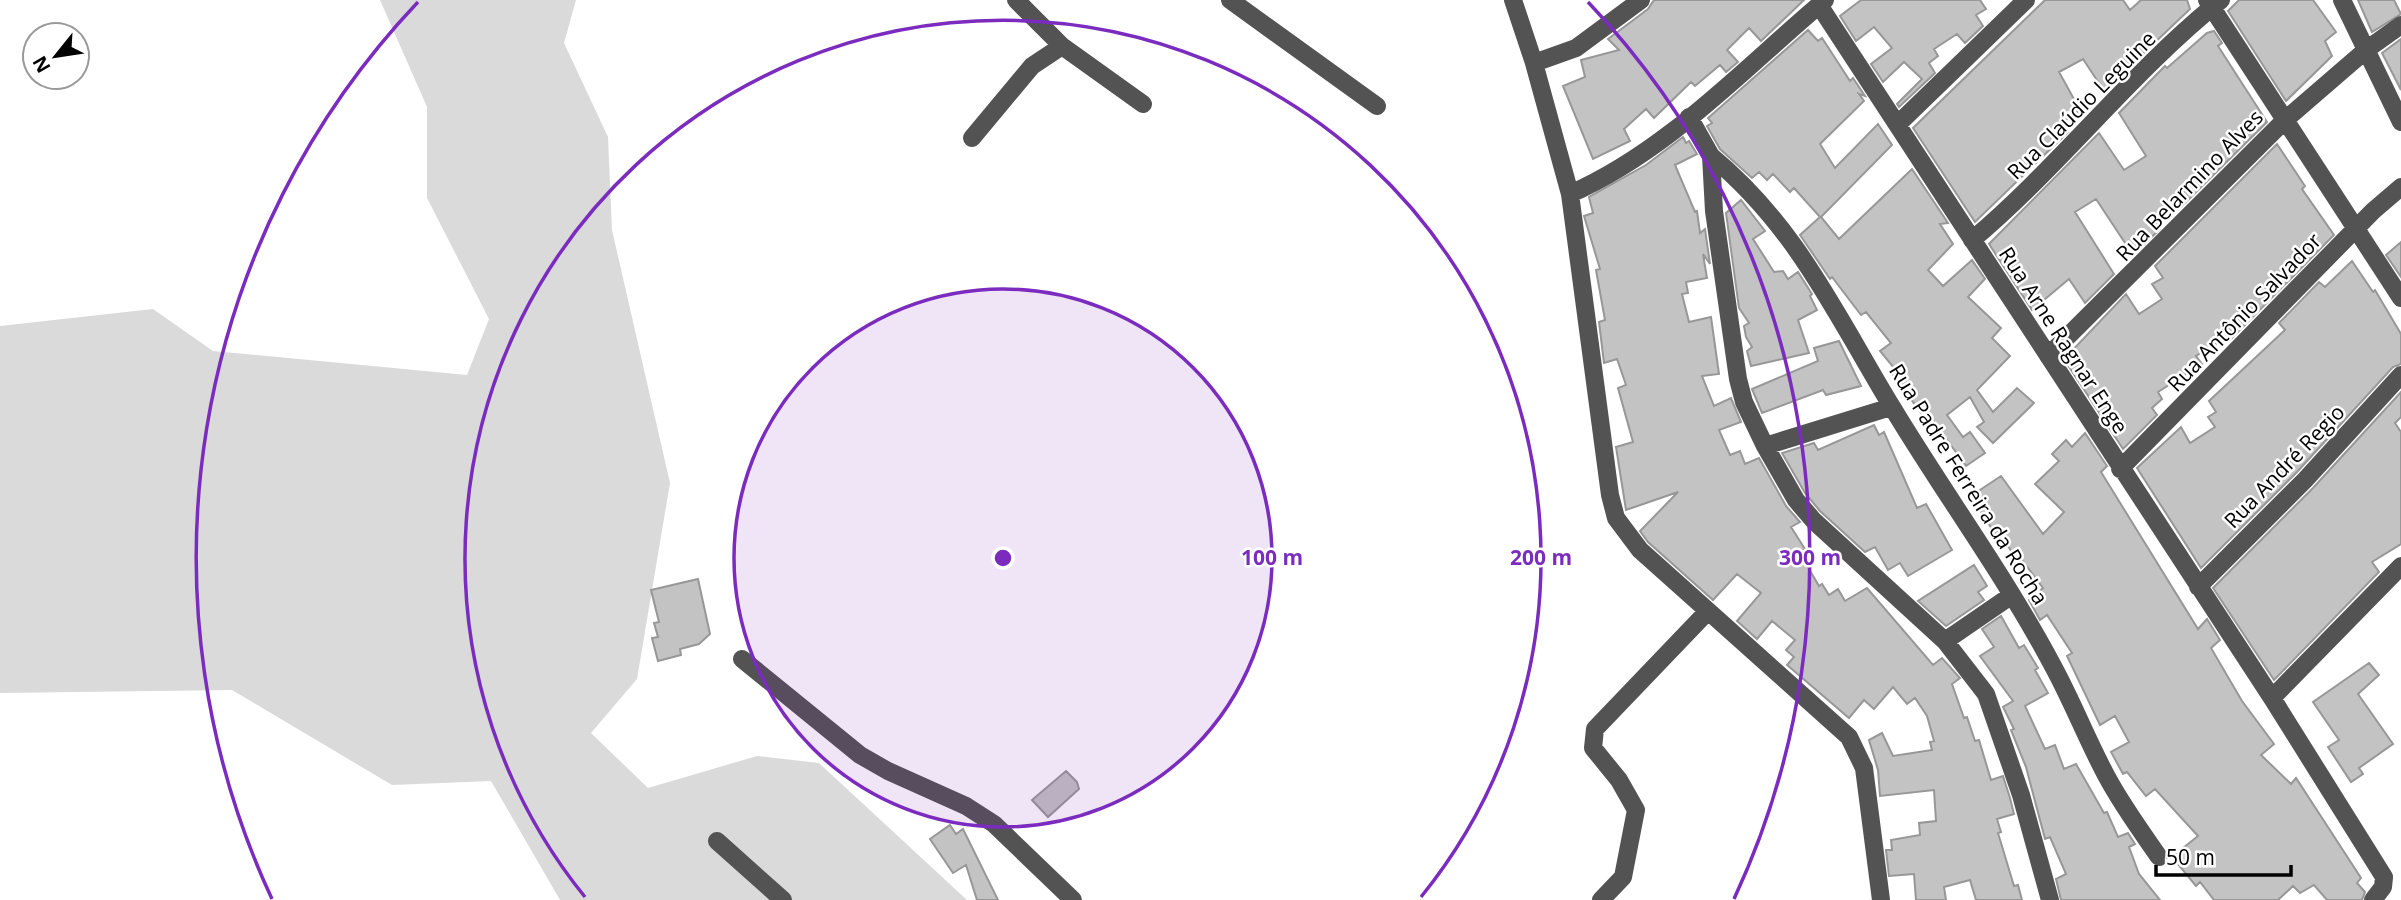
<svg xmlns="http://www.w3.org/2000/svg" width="2401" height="900" viewBox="0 0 2401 900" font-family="'Open Sans',sans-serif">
  <rect width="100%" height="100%" fill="#fff"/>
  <path fill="#dadada" d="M380 0H576L564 43 608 137 612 230 670 483 637 679 591 733 648 788 757 756 819 763 967 900H560L491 781 392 785 232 690 0 693V326L153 309 213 351 467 375 489 319 427 198V107Z"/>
  <path fill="#c3c3c3" stroke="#979797" stroke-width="2" d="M1654 0H1804L1761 41 1749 28 1727 50 1738 62 1726 72 1720 65 1695 86 1691 82 1654 118 1646 109 1624 129 1630 141 1593 159 1563 86 1585 77 1581 60 1619 50 1608 39 1648 9Z
    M1861 0H1980L1986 9 1976 15 1983 26 1965 43 1957 34 1934 49 1938 56 1929 63 1935 73 1899 107 1897 104 1922 79 1904 62 1883 82 1871 64 1892 48 1874 27 1856 41 1840 16Z
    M2045 0H2123L2130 10 2141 0H2187L2190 9 2104 91 2083 59 2059 72 2080 110 2062 123 2068 132 1975 222 1913 128Z
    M2239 0H2313L2336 32 2325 41 2332 56 2286 101 2228 11Z
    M2358 0H2394L2401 14 2372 32Z
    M1808 30 1818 41 1822 38 1850 81 1853 78 1865 96 1859 94 1864 101 1820 144 1835 168 1878 124 1892 145 1821 217 1839 239 1912 169 1948 223 1940 224 1953 244 1928 270 1943 286 1972 260 1985 279 1968 297 2001 328 1992 338 2010 356 1977 390 1993 412 2017 388 2034 403 1993 443 1977 427 1984 422 1970 397 1947 415 1963 437 1970 432 1985 453 1966 466 1928 414 1924 417 1891 372 1895 369 1880 351 1891 343 1866 312 1861 315 1832 277 1830 279 1800 235 1820 217 1794 188 1790 192 1773 174 1767 180 1759 172 1752 178 1720 149 1707 126 1712 123 1708 118Z
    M2214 31 2222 43 2218 46 2267 122 2179 209 2175 203 2153 218 2160 229 2133 255 2096 199 2075 212 2114 274 2085 303 2069 279 2032 310 1989 244 2099 133 2124 170 2146 156 2119 113 2165 66 2167 68 2207 33Z
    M2401 39V90L2382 53Z
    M1683 137 1686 143 1689 141 1697 154 1675 165 1695 212 1697 211 1700 233 1705 229 1710 264 1703 254 1707 278 1686 282 1688 293 1682 294 1689 322 1711 317 1719 374 1702 376 1714 406 1731 398 1741 422 1719 430 1730 455 1740 451 1745 464 1759 458 1786 506 1800 522 1791 527 1805 549 1799 552 1819 586 1822 584 1829 595 1838 589 1845 601 1867 588 1933 665 1942 658 1960 678 1952 684 1964 718 1967 717 1975 741 1979 740 1991 780 2003 776 2010 798 2014 814 1997 819 2001 832 1998 833 2014 886 2018 885 2022 900H1976L1970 880 1944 887 1946 900H1916L1914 874 1889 876 1886 850H1892L1891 840 1920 835 1919 823 1936 821 1934 790 1880 796 1878 770 1869 740 1882 733 1893 756 1932 750 1930 742 1934 741 1927 716 1915 698 1907 704 1893 687 1874 709 1864 700 1849 718 1787 665 1794 657 1786 650 1795 640 1772 621 1757 639 1737 621 1761 593 1737 574 1713 600 1648 542 1640 531 1678 492 1626 510 1616 447 1633 442 1618 388 1626 385 1617 359 1604 363 1599 322 1605 320 1596 270 1600 269 1584 216 1593 213 1589 197 1646 165Z
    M2277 144 2305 186 2302 189 2334 235 2231 339 2229 336 2196 356 2202 364 2158 392 2162 399 2152 408 2157 415 2123 449 2064 359 2126 294 2139 314 2162 299 2152 284 2163 278 2155 266Z
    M1741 200 1765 231 1753 239 1774 272 1783 271 1788 279 1798 272 1812 294 1810 296 1817 310 1798 320 1809 353 1751 366 1747 351 1752 347 1746 337 1744 326 1749 323 1739 308 1726 213Z
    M2401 242V277L2386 255Z
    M2352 261 2373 292 2375 290 2401 334V364L2393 367 2297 472 2201 568 2137 468 2181 427 2190 443 2215 427 2208 417 2216 412 2209 401 2285 330 2279 323 2319 282 2325 287Z
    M1839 341 1861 386 1826 395 1823 390 1762 413 1752 389 1818 361 1814 348Z
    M2401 392V417L2395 423 2401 432V544L2372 562 2379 572 2274 680 2213 588 2313 488Z
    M1874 425 1879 435 1884 432 1917 508 1926 504 1952 550 1908 576 1900 563 1888 570 1875 547 1865 552 1820 511 1805 493 1782 453 1814 443 1818 450Z
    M2085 433 2107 466 2101 472 2198 629 2207 619 2220 640 2211 648 2242 701 2274 744 2261 755 2291 784 2296 778 2361 878 2357 883 2365 892 2362 900H2327L2314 885 2300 893 2293 886 2278 900H2214L2200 882 2196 886 2172 857 2198 836 2155 789 2146 796 2127 772 2123 774 2111 752 2129 742 2115 716 2100 725 2067 656 2072 653 2047 615 2040 620 2029 600 2043 588 2022 560 2019 562 2002 538 1999 540 1971 496 2001 476 2043 534 2064 512 2035 484 2059 461 2052 454 2066 440 2072 447Z
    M1974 565 1987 586 1978 592 1984 600 1946 626 1918 601Z
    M698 579 710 634 699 644 680 649 681 655 658 661 652 638 658 637 654 623 659 622 651 590Z
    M2001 616 2019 648 2024 645 2038 668 2035 670 2048 693 2025 706 2045 749 2055 745 2064 769 2076 764 2104 813 2107 812 2118 837 2128 833 2135 844 2129 847 2139 874 2160 900H2061L2056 879 2066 874 2050 837 2045 839 2026 767 2011 730 2014 729 2003 707 2013 701 1980 656 1994 647 1982 629Z
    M2369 663 2379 675 2358 694 2393 744 2359 768 2363 774 2351 782 2328 747 2339 740 2313 702Z
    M1066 771 1077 782 1079 789 1048 817 1032 800Z
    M950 825 956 834 963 829 998 900H977L966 865 953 873 930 839Z"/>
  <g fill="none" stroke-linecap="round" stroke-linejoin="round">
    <path stroke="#535353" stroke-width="18" d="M1016 0 1062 46
      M1230 0 1377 106
      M1513 0 1534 63 1570 194 1610 495 1616 518 1640 550 1849 737 1864 768 1881 900
      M2207 0 2401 298
      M2342 0 2401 122
      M1819 5 2272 698 2384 877 2383 887 2373 900
      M1534 63 1576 48 1641 0
      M1689 117 1711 156 1714 211 1738 379 1744 402 1765 446 1796 500 1814 521 1945 641 1986 694 2021 795 2050 900
      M1898 124 2026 0
      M972 138 1032 66 1062 46 1143 104
      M1711 156C1797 227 1836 315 1892 407 1945 495 2006 577 2054 668 2073 703 2088 742 2107 777 2122 805 2141 831 2159 857
      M1570 194C1668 151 1744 68 1825 0
      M1972 240C2060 166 2131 72 2221 0
      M2048 356 2285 120 2366 50 2401 25
      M1765 446 1891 407
      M2120 469 2373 211 2401 187
      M2198 587 2305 480 2401 375
      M1945 641 2012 595
      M742 659 860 755 888 771 966 806 994 824 1073 900
      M2272 698 2401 566
      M717 841 783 900
      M1601 900 1623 877 1636 810 1619 780 1593 748 1595 729 1708 611"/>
  </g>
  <circle cx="1003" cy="558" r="269" fill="#7b2cbf" fill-opacity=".12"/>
  <g fill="none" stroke="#7b2cbf" stroke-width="3.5">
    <circle cx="1003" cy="558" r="269"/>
    <path d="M585 897A538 538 0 1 1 1421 897"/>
    <path d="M272 899A807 807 0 0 1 418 2M1588 2A807 807 0 0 1 1734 899"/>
  </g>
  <g text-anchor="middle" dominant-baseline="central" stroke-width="5" stroke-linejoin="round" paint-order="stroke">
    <g font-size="21" fill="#000" stroke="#fff">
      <text transform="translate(2081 105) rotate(-45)">Rua Claúdio Leguine</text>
      <text transform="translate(2189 185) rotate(-46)">Rua Belarmino Alves</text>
      <text transform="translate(2244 312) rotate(-46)">Rua Antônio Salvador</text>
      <text transform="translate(2064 340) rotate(57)">Rua Arne Ragnar Enge</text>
      <text transform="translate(2284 466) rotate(-46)">Rua André Regio</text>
      <text transform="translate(1969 484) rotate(58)">Rua Padre Ferreira da Rocha</text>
    </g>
  </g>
  <circle cx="1003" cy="558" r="10" fill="#7b2cbf" stroke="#fff" stroke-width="3.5"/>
  <g font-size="21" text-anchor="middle" font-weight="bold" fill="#7b2cbf" stroke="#fff" stroke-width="5" stroke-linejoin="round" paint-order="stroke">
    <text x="1272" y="565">100 m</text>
    <text x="1541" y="565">200 m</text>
    <text x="1810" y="565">300 m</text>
  </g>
  <g transform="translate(56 56) rotate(240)"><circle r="33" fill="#ffffff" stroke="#999999" stroke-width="2"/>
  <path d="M0-5L12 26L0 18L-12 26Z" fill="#000000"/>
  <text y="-10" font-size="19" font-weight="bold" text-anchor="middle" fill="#000000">N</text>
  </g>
  <path d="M2156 865v10h135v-10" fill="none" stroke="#000000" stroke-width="3.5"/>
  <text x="2166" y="865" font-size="21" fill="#000000" stroke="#ffffff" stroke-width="5" paint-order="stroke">50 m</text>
</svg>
